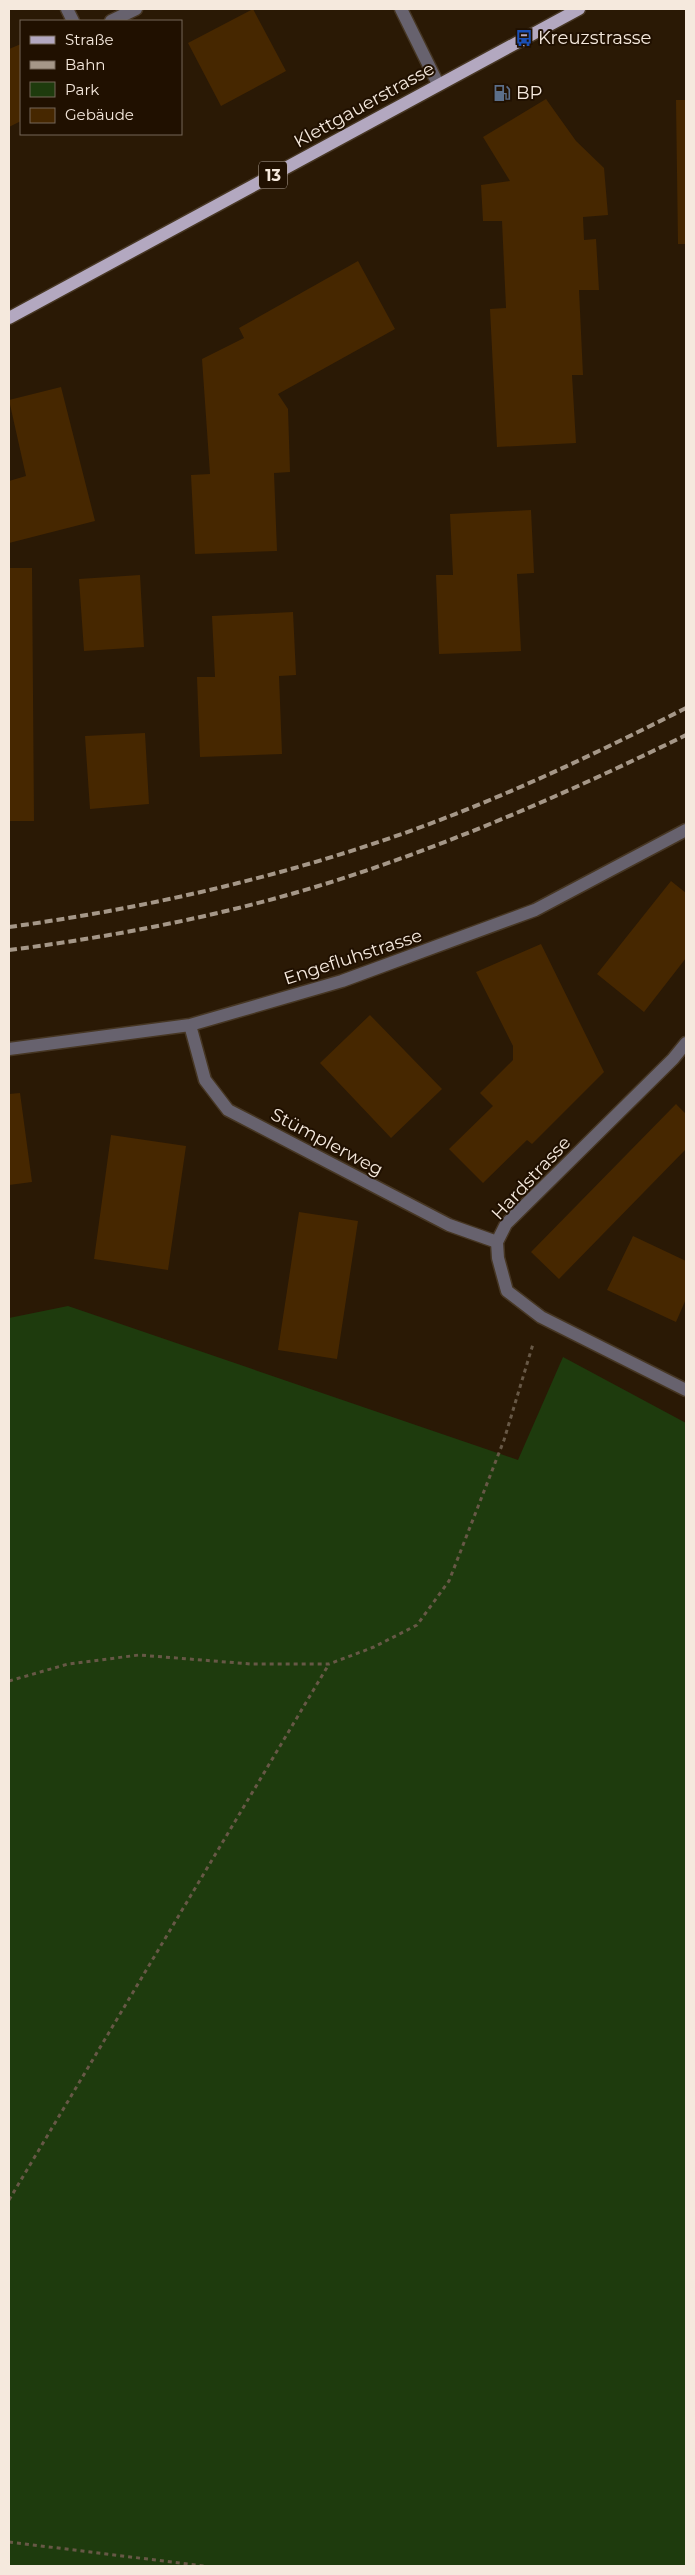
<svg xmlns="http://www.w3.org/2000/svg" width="695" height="2575" viewBox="0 0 695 2575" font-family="Montserrat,sans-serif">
  <rect width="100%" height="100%" fill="#2a1905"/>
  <path fill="#1e3b0d" d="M68 1306 518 1460 563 1357 686 1423V2566H9V1318Z"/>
  <path fill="#462700" d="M253 9 286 71 221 106 188 43Z
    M21 44V121L9 127V49Z
    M546 99 576 141 604 168 608 215 583 217 584 240 596 239 599 290H579L583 375H572L576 443 497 447 490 309 506 308 502 221H483L481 185 510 181 483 137Z
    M676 100H686V244H678Z
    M358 261 395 329 278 394 288 409 290 472 274 473 277 551 195 554 191 475 210 474 202 359 244 338 239 328Z
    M61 387 95 521 9 543V481L26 476 9 400Z
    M531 510 534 573 517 574 521 651 439 654 436 575H453L450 514Z
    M9 568H32L34 821H9Z
    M140 575 144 647 84 651 79 579Z
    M293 612 296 675 279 676 282 754 200 757 197 677H215L212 616Z
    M145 733 149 804 90 809 85 736Z
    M671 881 686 893V958L644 1012 597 974Z
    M541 944 604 1072 532 1144 527 1140 483 1183 449 1149 493 1106 480 1093 513 1060V1046L476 972Z
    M370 1015 442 1089 391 1138 320 1063Z
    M20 1093 32 1182 9 1185V1094Z
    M676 1104 686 1114V1149L559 1279 531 1252Z
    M111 1135 186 1146 168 1270 94 1259Z
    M299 1212 358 1221 337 1359 278 1350Z
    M633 1236 686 1261V1299L676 1322 607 1290Z"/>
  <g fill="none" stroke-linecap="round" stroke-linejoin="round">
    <g stroke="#463623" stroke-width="15">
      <path id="minor" d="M67 9 73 21
        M401 9 438 84
        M111 21 136 9
        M190 1025 205 1080 228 1110 449 1225 497 1242
        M686 1043 673 1059 506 1224 497 1242 498 1258 507 1291 541 1317 686 1390
        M9 1049 190 1025 342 981 535 910 686 830"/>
    </g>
    <g stroke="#463623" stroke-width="15">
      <path id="major" d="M9 318 579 9"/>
    </g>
    <path stroke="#675846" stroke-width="3" stroke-dasharray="4 4" stroke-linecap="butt" d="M9 1681 68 1664 139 1655 251 1664H329L374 1647 417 1625 449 1581 504 1440 533 1344
      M9 2200 329 1664
      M9 2542 204 2566"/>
    <use href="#minor" stroke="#67626e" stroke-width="12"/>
    <use href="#major" stroke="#b3a8c0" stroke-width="12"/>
    <path stroke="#a59788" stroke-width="4" stroke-dasharray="8 4" stroke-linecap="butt" d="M9 927C147 908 282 877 413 830 507 796 597 753 686 708
      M9 950C127 935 246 911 359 873 472 835 580 787 686 735"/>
  </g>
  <defs>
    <g id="bus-bare" transform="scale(1.35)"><path d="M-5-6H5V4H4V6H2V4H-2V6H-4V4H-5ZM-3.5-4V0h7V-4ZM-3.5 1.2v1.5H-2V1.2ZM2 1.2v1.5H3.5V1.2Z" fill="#1a4fb4" stroke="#201000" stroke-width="2.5" paint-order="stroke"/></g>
    <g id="fuel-bare" transform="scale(1.35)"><path d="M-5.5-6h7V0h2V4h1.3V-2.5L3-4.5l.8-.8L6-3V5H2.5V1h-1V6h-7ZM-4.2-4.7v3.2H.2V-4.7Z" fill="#5c6f8a" stroke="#201000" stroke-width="2.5" paint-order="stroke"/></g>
  </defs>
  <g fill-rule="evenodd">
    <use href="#bus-bare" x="524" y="38"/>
    <use href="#fuel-bare" x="502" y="93"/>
  </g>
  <g text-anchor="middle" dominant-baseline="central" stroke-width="4" stroke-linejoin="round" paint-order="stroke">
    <rect fill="#201000" stroke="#b5a89b" stroke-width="1" x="259" y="161.5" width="28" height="27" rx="4"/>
    <g font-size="16" font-weight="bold" fill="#f5e9dd">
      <text x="273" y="175">13</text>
    </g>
    <g font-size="18" fill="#f5e9dd" stroke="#201000" text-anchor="start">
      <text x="538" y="38">Kreuzstrasse</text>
      <text x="516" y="93">BP</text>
    </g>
    <g font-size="18" fill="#f5e9dd" stroke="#201000">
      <text transform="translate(364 105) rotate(-29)">Klettgauerstrasse</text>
      <text transform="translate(353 957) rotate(-18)">Engefluhstrasse</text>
      <text transform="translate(327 1142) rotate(28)">Stümplerweg</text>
      <text transform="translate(531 1178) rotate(-47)">Hardstrasse</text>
    </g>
  </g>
  <rect width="695" height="2575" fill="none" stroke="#f5e9dd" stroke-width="20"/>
  <rect x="20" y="20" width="162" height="115" fill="#201000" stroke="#756758"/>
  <rect x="30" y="36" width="25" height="8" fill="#b3a8c0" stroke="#756758"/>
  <text x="65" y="45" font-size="15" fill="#f5e9dd">Straße</text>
  <rect x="30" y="61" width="25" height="8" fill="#a59788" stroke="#756758"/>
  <text x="65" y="70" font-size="15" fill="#f5e9dd">Bahn</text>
  <rect x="30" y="82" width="25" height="15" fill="#1e3b0d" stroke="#756758"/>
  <text x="65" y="95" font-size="15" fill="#f5e9dd">Park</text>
  <rect x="30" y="108" width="25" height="15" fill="#462700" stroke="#756758"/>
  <text x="65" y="120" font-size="15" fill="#f5e9dd">Gebäude</text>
</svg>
